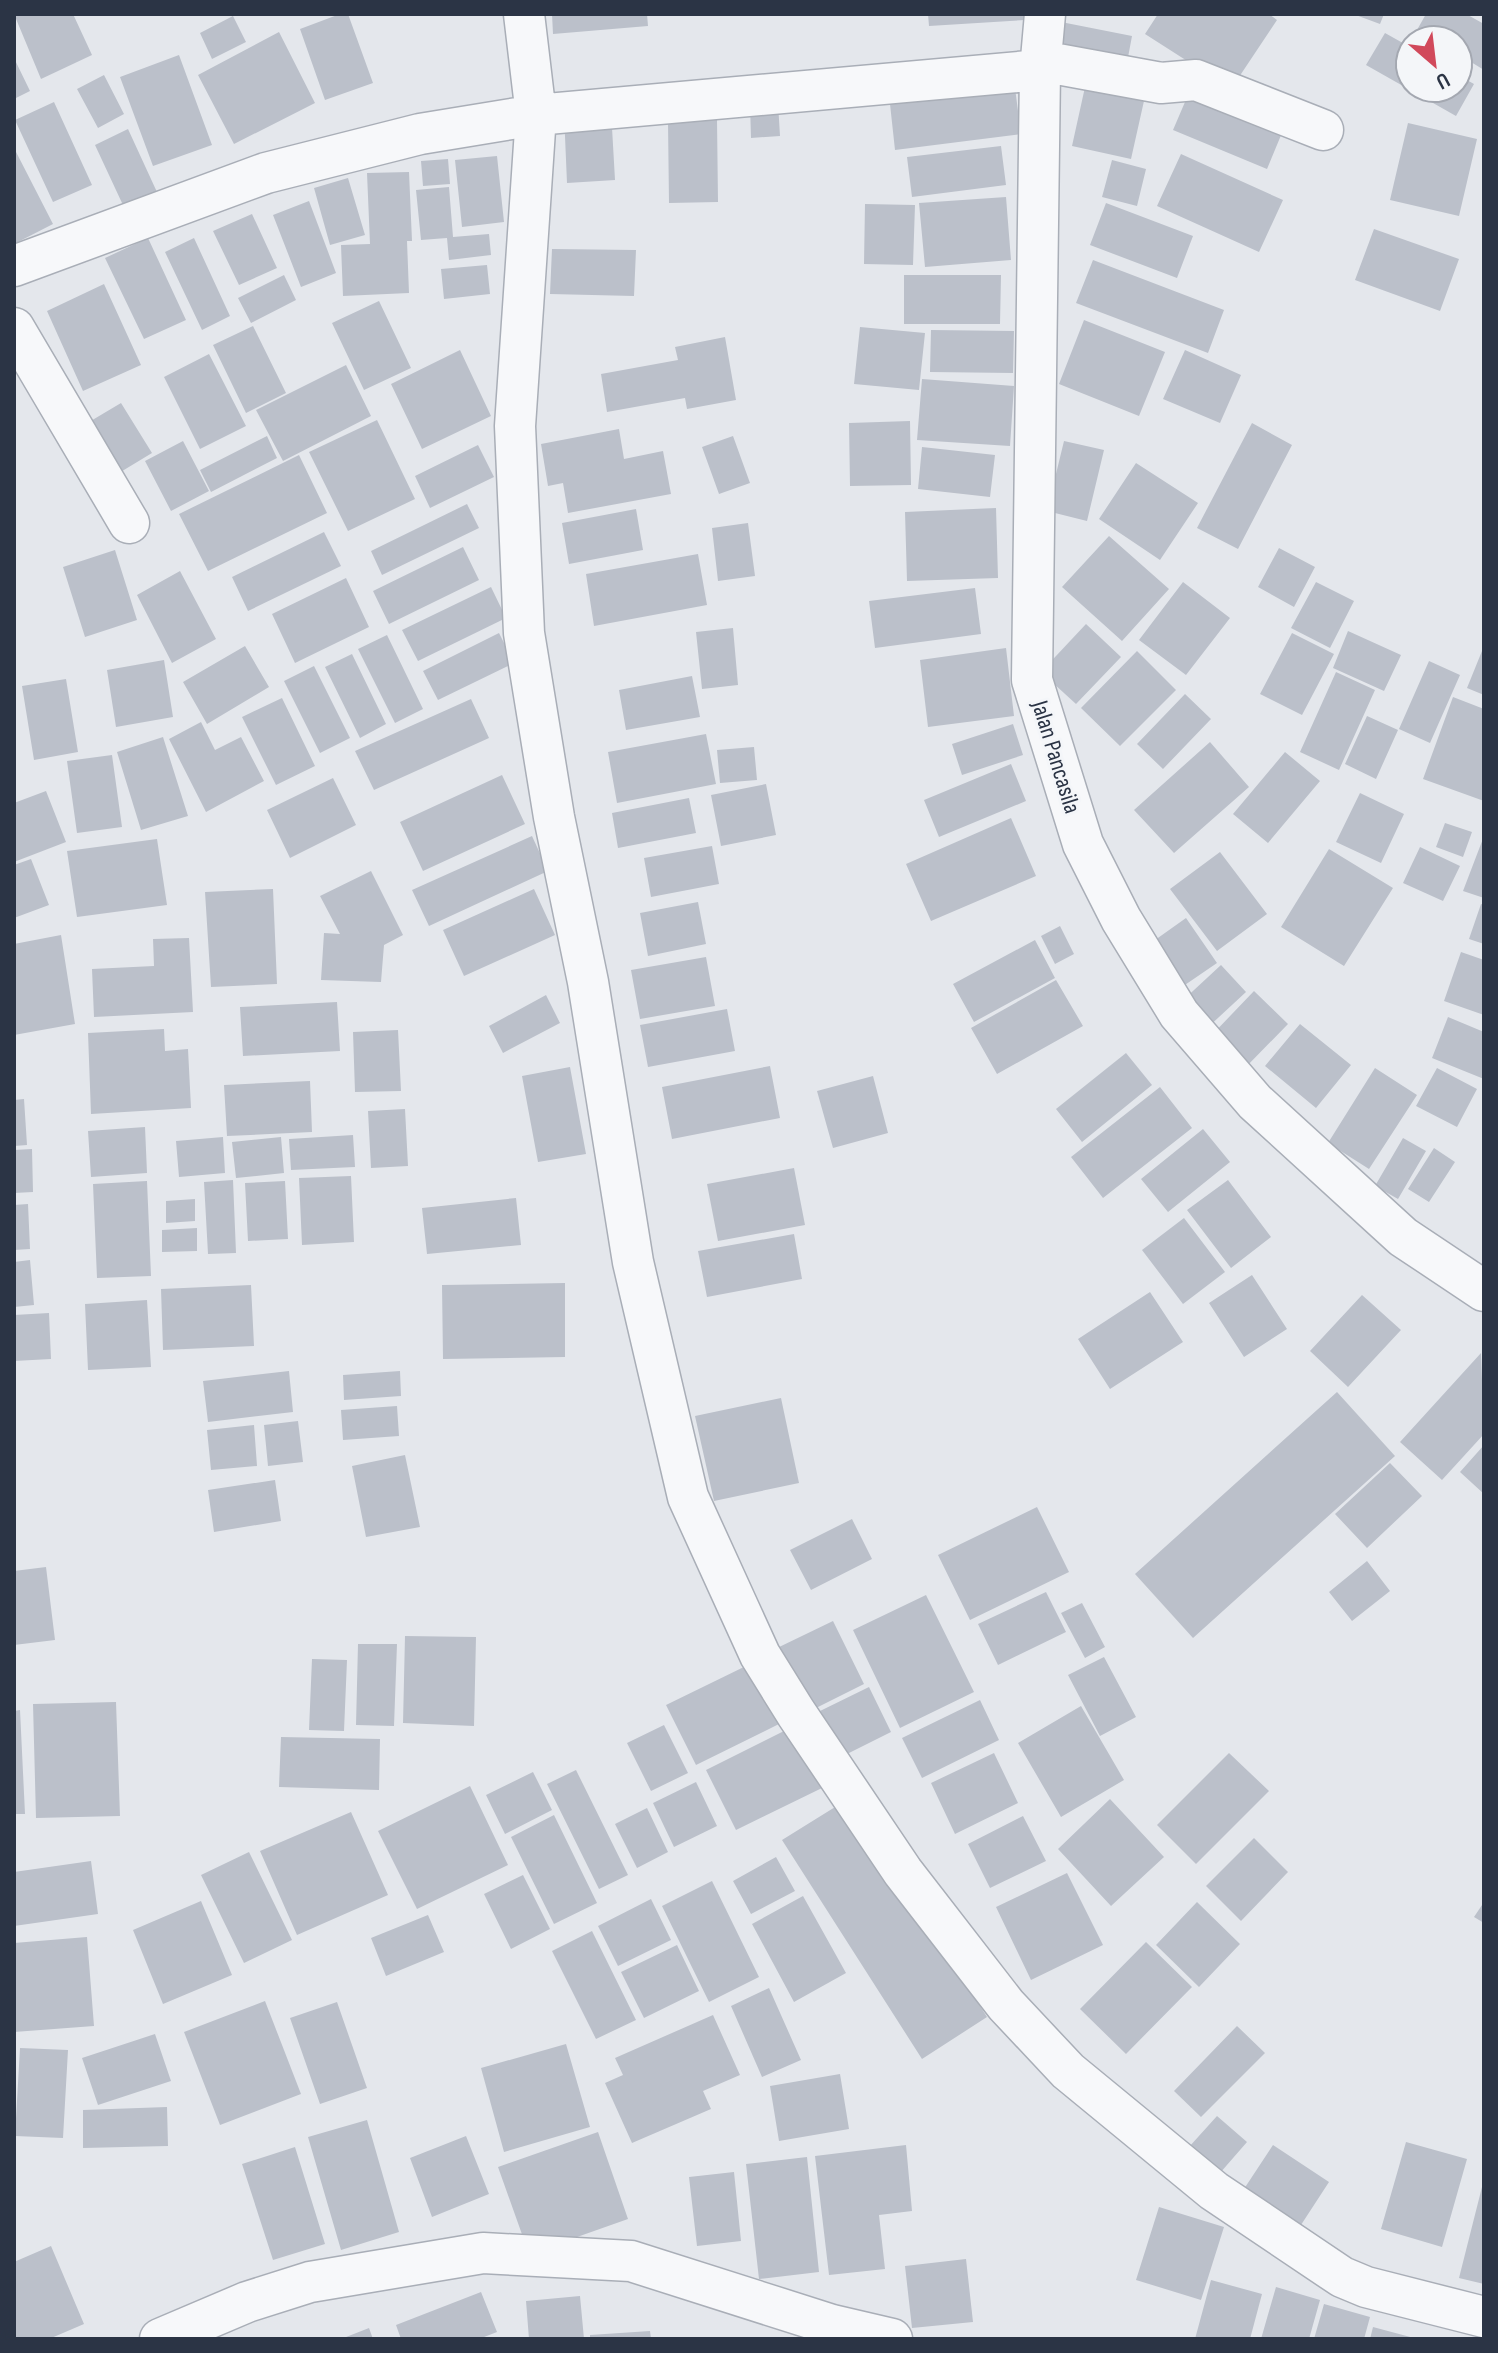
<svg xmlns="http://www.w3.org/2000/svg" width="1498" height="2353" viewBox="0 0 1498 2353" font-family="'Sofia Sans Condensed',sans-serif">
  <rect width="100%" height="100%" fill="#e4e7ec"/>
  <path fill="#bbc0ca" d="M14 14H73L92 55 41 79Z
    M340 14H348L373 83 325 100 300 29Z
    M552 14H647L648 26 553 34Z
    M928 14H1025V20L929 26Z
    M1158 14H1269L1277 20 1231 89 1145 34Z
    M1353 14H1384L1380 24Z
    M1426 14H1466L1484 24V70L1458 54V40H1433L1417 30Z
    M233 16 246 42 212 59 200 33Z
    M1056 21 1132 36 1126 68 1050 54Z
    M279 32 315 103 234 144 198 75Z
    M1385 33 1410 47V88H1458V75L1474 84 1456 116 1366 65Z
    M179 55 212 145 153 166 120 77Z
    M14 58 30 91 14 99Z
    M104 75 124 114 98 128 77 89Z
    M1087 78 1146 92 1131 159 1072 146Z
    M1015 88 1021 134 895 150 890 104Z
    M1191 88 1284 128 1267 169 1173 130Z
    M54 102 92 185 53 202 15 120Z
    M778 103 780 136 751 138 750 104Z
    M611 110 615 180 567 183 564 113Z
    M717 120 718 202 669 203 668 122Z
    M1408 123 1477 139 1459 216 1390 200Z
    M128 129 162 203 129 218 95 145Z
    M1001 146 1006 185 912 197 907 157Z
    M14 148 53 224 14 244Z
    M1181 154 1283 200 1259 252 1157 206Z
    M497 156 504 222 462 227 455 160Z
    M448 159 450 184 423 186 421 161Z
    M1112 160 1146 169 1137 206 1102 197Z
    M409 172 412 241H407L409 293 343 296 341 245 370 244 367 173Z
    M348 178 365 235 330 245 314 188Z
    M449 187 453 237 489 234 491 255 449 260 447 238 421 240 416 190Z
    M1006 197 1011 260 925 267 919 203Z
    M309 201 336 273 301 287 273 215Z
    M1106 203 1193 236 1177 278 1090 245Z
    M865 204 915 205 913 265 864 264Z
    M252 214 277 268 239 285 213 231Z
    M1374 229 1459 259 1440 311 1355 280Z
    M148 238 186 320 144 339 105 258Z
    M194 238 230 316 202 330 165 252Z
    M552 249 636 250 634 296 550 294Z
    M1093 260 1224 310 1208 353 1076 303Z
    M487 265 490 294 444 299 441 269Z
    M284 275 296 300 251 323 238 298Z
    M904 275H1001L1000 324H904Z
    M104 284 141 365 83 391 47 311Z
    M379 301 411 368 364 390 332 323Z
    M1084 320 1165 352 1139 416 1059 384Z
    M253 326 286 393 246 413 213 345Z
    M860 327 925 333 919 390 854 384Z
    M931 330 1014 331 1013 373 930 372Z
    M725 337 736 400 687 409 685 398 607 412 601 374 678 360 675 347Z
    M460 350 491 416 422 449 391 384Z
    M1185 350 1241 375 1220 423 1163 399Z
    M209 354 246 426 200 449 164 377Z
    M346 365 371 416 283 461 256 410Z
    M922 379 1014 386 1010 446 917 440Z
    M121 403 152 453 114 476 84 425Z
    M377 420 415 499 348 531 309 452Z
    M910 421 911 485 850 486 849 423Z
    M1252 423 1292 445 1238 549 1197 528Z
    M619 429 624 459 663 451 671 494 568 513 563 483 548 486 541 444Z
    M267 436 277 458 211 492 200 470Z
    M733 436 750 483 719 494 702 447Z
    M183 441 209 491 171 511 145 461Z
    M1064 441 1104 450 1087 521 1047 511Z
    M478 445 494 477 430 508 415 476Z
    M922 447 995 455 990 497 918 489Z
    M299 455 327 513 208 571 179 514Z
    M1136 463 1198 503 1160 560 1099 519Z
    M467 504 479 528 382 575 371 551Z
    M996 508 998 578 907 581 905 512Z
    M636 509 643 550 569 564 562 523Z
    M748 523 755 576 718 581 712 528Z
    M324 532 341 566 248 611 232 577Z
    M1109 536 1169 589 1122 641 1062 587Z
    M463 547 479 580 389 624 373 591Z
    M1279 548 1315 567 1294 607 1258 587Z
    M115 550 137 620 85 637 63 567Z
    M698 554 707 605 594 626 586 574Z
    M180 571 216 639 172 663 137 595Z
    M346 578 369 627 295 663 272 614Z
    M1183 582 1230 618 1186 675 1139 640Z
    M1316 582 1354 601 1330 648 1291 628Z
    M491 587 506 618 418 661 402 630Z
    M975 588 981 634 875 648 869 601Z
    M1086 624 1121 657 1076 704 1041 672Z
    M733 628 738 685 702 689 696 632Z
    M1348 631 1401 655 1384 691 1333 668Z
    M499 633 514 663 438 700 423 671Z
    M1292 633 1334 654 1302 715 1260 694Z
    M387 635 423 709 395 723 358 649Z
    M245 646 269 687 207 724 183 682Z
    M1484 646V695L1467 688Z
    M1006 648 1014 716 928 727 920 660Z
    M1137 651 1176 690 1120 746 1081 708Z
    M352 654 386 724 360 738 325 667Z
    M164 660 173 717 116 727 107 670Z
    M1429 661 1460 675 1430 743 1399 729Z
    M314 666 350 738 320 753 284 681Z
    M1336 672 1375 690 1339 770 1300 752Z
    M692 676 700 717 626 730 619 690Z
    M66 679 78 752 34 760 22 686Z
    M1185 694 1211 719 1163 769 1137 744Z
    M1453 697 1484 709V801L1423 779Z
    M282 698 315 766 276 785 242 717Z
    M471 699 489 738 374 790 355 751Z
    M1367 716 1398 730 1376 779 1345 764Z
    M201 722 215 750 241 737 264 781 206 812 169 739Z
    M1013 724 1023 755 962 775 952 744Z
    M706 734 716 784 617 803 608 752Z
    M163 737 188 816 141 830 117 752Z
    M1210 742 1249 787 1174 853 1134 810Z
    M754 747 757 780 720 783 717 750Z
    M1285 752 1320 781 1268 843 1233 814Z
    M112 755 122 827 77 833 67 761Z
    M1011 764 1026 801 939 837 924 800Z
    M502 775 525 824 423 871 400 822Z
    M333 778 356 825 290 858 267 810Z
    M766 784 776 835 721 846 711 795Z
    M46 791 66 842 14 862V803Z
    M1360 793 1404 814 1381 863 1336 842Z
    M689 798 696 833 618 848 612 813Z
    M1011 818 1036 876 931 921 906 864Z
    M1445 823 1472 832 1463 857 1436 847Z
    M532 836 548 871 429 926 412 890Z
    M1484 836V898L1463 891Z
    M157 839 167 905 77 917 67 851Z
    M712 846 719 884 651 897 644 858Z
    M1420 847 1460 866 1443 901 1403 883Z
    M1329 849 1393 888 1344 966 1281 927Z
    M1220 852 1267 914 1217 951 1170 889Z
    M31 859 49 905 14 918V865Z
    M371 871 403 935 384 945 381 982 321 980 324 933 340 934 320 896Z
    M273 889 277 984 211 987 205 892Z
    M534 889 555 935 464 976 443 930Z
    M698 902 706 944 648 956 640 913Z
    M1481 904 1484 905V944L1469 939Z
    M1186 918 1217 963 1179 989 1148 945Z
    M1060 926 1074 954 1055 964 1041 936Z
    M61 935 75 1024 14 1035V944Z
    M189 938 193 1012 94 1017 92 969 154 966 153 939Z
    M1035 940 1055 978 974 1022 953 984Z
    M1461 952 1484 960V1015L1444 1001Z
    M706 957 715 1006 640 1019 631 970Z
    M1221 965 1246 992 1205 1030 1180 1003Z
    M1056 980 1083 1026 997 1074 971 1028Z
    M1254 991 1288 1024 1243 1070 1209 1038Z
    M546 995 560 1023 503 1053 489 1026Z
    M337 1002 340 1051 243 1056 240 1007Z
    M727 1009 735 1051 648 1067 640 1025Z
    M1448 1017 1484 1032V1079L1432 1058Z
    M1300 1024 1351 1065 1316 1108 1265 1066Z
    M164 1029 165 1051 188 1049 191 1108 91 1114 88 1033Z
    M398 1030 401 1091 355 1092 353 1032Z
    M1126 1053 1152 1085 1082 1142 1056 1109Z
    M770 1066 780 1118 672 1139 662 1087Z
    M570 1067 586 1154 538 1162 522 1076Z
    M1375 1068 1417 1095 1369 1169 1328 1143Z
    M1437 1068 1477 1089 1457 1127 1416 1106Z
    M873 1076 888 1133 833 1148 817 1091Z
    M310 1081 312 1132 227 1136 224 1085Z
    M1160 1087 1192 1128 1103 1198 1071 1157Z
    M24 1099 27 1145 14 1146V1100Z
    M405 1109 408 1166 371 1168 368 1111Z
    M145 1127 147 1173 91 1177 88 1131Z
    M1203 1129 1230 1162 1168 1212 1141 1179Z
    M353 1135 355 1167 291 1170 289 1139Z
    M223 1137 225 1173 179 1177 176 1141Z
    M281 1137 284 1173 236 1178 232 1142Z
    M1403 1138 1426 1151 1398 1199 1375 1186Z
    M1434 1148 1455 1162 1429 1202 1408 1189Z
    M32 1149 33 1192 14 1193V1150Z
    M794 1168 805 1225 718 1241 707 1184Z
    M351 1176 354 1242 302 1245 299 1178Z
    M233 1180 236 1253 208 1254 204 1182Z
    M1228 1180 1271 1237 1231 1268 1187 1210Z
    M147 1181 151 1276 97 1278 93 1184Z
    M285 1181 288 1239 248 1241 245 1183Z
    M516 1198 521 1245 427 1254 422 1208Z
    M195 1199V1221L166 1223V1201Z
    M28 1204 30 1249 14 1250V1205Z
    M1184 1218 1225 1272 1183 1304 1142 1250Z
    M197 1228V1251L162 1252V1230Z
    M794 1234 802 1279 707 1297 698 1251Z
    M30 1260 34 1305 14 1307V1262Z
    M1252 1275 1287 1329 1244 1357 1209 1303Z
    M565 1283V1357L443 1359 442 1285Z
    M251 1285 254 1346 163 1350 161 1289Z
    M1150 1292 1183 1342 1110 1389 1078 1339Z
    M1362 1295 1401 1330 1348 1387 1310 1351Z
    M147 1300 151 1367 88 1370 85 1304Z
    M49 1313 51 1359 14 1361V1315Z
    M1481 1353 1484 1434 1442 1480 1400 1442Z
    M289 1371 293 1412 208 1422 203 1381Z
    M400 1371 401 1396 344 1400 343 1375Z
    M1337 1392 1395 1456 1193 1638 1135 1574Z
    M781 1398 799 1483 714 1501 695 1416Z
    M397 1406 399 1436 343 1440 341 1410Z
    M298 1421 303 1462 268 1466 264 1425Z
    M254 1425 257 1466 211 1470 207 1430Z
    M1484 1445V1494L1460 1472Z
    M405 1455 420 1527 366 1537 352 1466Z
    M1390 1463 1422 1496 1367 1548 1335 1514Z
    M275 1480 281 1521 214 1532 208 1490Z
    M1037 1507 1069 1572 970 1620 938 1555Z
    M852 1519 872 1559 811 1590 790 1550Z
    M1367 1561 1390 1591 1352 1621 1329 1592Z
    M46 1567 55 1640 14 1645V1571Z
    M1046 1592 1066 1632 998 1665 978 1624Z
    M926 1595 974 1692 900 1728 853 1630Z
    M1082 1603 1105 1647 1085 1658 1061 1613Z
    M833 1621 864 1684 806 1713 775 1649Z
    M405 1636 476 1637 474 1726 403 1723Z
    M358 1644H397L394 1726 356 1725Z
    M1104 1657 1136 1717 1100 1736 1068 1675Z
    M312 1659 347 1660 344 1731 309 1730Z
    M750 1664 779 1724 696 1765 666 1705Z
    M869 1687 891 1732 843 1756 820 1711Z
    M980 1700 999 1740 922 1778 902 1738Z
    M116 1702 120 1816 36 1818 33 1704Z
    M1081 1706 1124 1780 1061 1817 1018 1743Z
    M20 1710 25 1814H14V1711Z
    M664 1725 688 1773 651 1791 627 1743Z
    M792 1727 822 1788 736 1830 706 1770Z
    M281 1737 380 1739 379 1790 279 1787Z
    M994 1753 1018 1803 955 1834 931 1783Z
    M1229 1753 1269 1791 1196 1864 1157 1825Z
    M576 1770 628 1875 599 1889 547 1784Z
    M533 1772 552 1810 505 1834 486 1795Z
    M696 1782 717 1826 674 1847 653 1803Z
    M470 1786 508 1865 417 1909 378 1831Z
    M848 1799 987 2017 922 2059 782 1840Z
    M1110 1799 1164 1857 1111 1906 1058 1849Z
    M647 1808 668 1852 637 1868 615 1824Z
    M351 1812 388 1895 297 1935 260 1851Z
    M554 1815 597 1903 554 1924 511 1837Z
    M1023 1816 1046 1861 990 1888 968 1844Z
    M1254 1838 1288 1872 1241 1921 1206 1886Z
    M249 1852 292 1940 244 1963 201 1875Z
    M776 1857 795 1891 751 1914 733 1881Z
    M91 1861 98 1914 14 1926V1872Z
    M1067 1873 1103 1945 1031 1980 996 1907Z
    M523 1875 550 1929 511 1949 484 1894Z
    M712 1881 759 1977 709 2002 662 1906Z
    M803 1896 846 1973 794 2002 752 1924Z
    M651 1899 671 1940 618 1966 598 1926Z
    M201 1901 232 1975 163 2004 133 1930Z
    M1197 1902 1240 1944 1199 1987 1156 1945Z
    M1484 1902V1923L1474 1917Z
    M428 1915 444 1952 386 1976 371 1938Z
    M592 1931 636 2020 596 2039 552 1951Z
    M87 1937 94 2026 14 2032V1943Z
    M1146 1942 1192 1987 1126 2054 1080 2009Z
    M677 1945 699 1991 644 2018 621 1972Z
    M769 1988 801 2060 762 2077 731 2006Z
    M265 2001 301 2094 220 2125 184 2032Z
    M337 2002 367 2088 320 2104 290 2018Z
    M713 2015 740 2075 703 2091 711 2109 632 2143 605 2083 623 2075 615 2058Z
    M1237 2026 1265 2053 1201 2117 1174 2091Z
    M155 2034 171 2081 98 2105 82 2058Z
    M566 2044 590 2127 504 2152 481 2068Z
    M20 2048 68 2050 63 2138 15 2136Z
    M840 2074 849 2129 779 2141 770 2086Z
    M167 2107 168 2146 83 2148V2110Z
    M1217 2116 1247 2142 1220 2173 1189 2147Z
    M367 2120 399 2232 341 2250 308 2137Z
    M598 2132 628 2219 529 2254 498 2167Z
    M466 2136 489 2194 432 2217 410 2158Z
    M1406 2142 1467 2159 1442 2247 1381 2229Z
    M906 2145 912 2211 879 2215 885 2269 829 2275 815 2156Z
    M1273 2145 1329 2182 1299 2228 1242 2192Z
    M295 2147 325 2244 273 2260 242 2164Z
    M807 2157 819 2272 759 2279 746 2164Z
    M734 2172 741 2241 697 2246 689 2177Z
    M1483 2183H1484V2284L1459 2278Z
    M1159 2207 1224 2227 1201 2300 1136 2280Z
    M51 2246 84 2324 49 2339H14V2262Z
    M966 2259 973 2322 912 2328 905 2266Z
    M1211 2280 1262 2294 1250 2339H1195Z
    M1276 2287 1320 2300 1309 2339H1261Z
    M481 2292 497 2332 479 2339H401L396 2325Z
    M580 2296 584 2339H529L526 2301Z
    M1324 2304 1370 2317 1364 2339H1314Z
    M1373 2327 1414 2338V2339H1370Z
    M369 2328 373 2339H341Z
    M650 2331 651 2339H590V2335Z"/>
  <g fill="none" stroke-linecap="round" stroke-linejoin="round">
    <g stroke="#a9aeb7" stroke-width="43">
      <path id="street" d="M524 14 536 115 515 426 524 633 554 817 588 982 633 1262 688 1497 760 1655 796 1713 903 1872 1006 2005 1068 2071 1214 2191 1342 2277 1366 2287 1484 2317
        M1045 14 1040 70 1032 680 1083 844 1121 919 1179 1014 1255 1102 1403 1237 1484 1291
        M1041 61 1161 83 1196 80 1323 130
        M14 266 266 173 420 134 536 115 1040 70
        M14 328 129 523
        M160 2339 247 2302 310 2282 483 2253 631 2261 832 2325 892 2339"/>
    </g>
    <use href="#street" stroke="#f7f8fa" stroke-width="40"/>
  </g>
  <g text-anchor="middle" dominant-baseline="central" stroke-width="6" stroke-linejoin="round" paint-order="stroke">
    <g font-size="24" fill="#2b3445" stroke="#f4f6f9">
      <text transform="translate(1056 757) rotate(73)">Jalan Pancasila</text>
    </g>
  </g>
  <rect width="1498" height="2353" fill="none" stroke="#2b3445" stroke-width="32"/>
  <g transform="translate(1434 64) rotate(152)"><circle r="38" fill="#f4f6f9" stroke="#a4a8b1" stroke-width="2"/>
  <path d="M0-6L14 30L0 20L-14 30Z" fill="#d1495b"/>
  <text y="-12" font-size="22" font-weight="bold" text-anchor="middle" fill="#2b3445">U</text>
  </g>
</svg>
